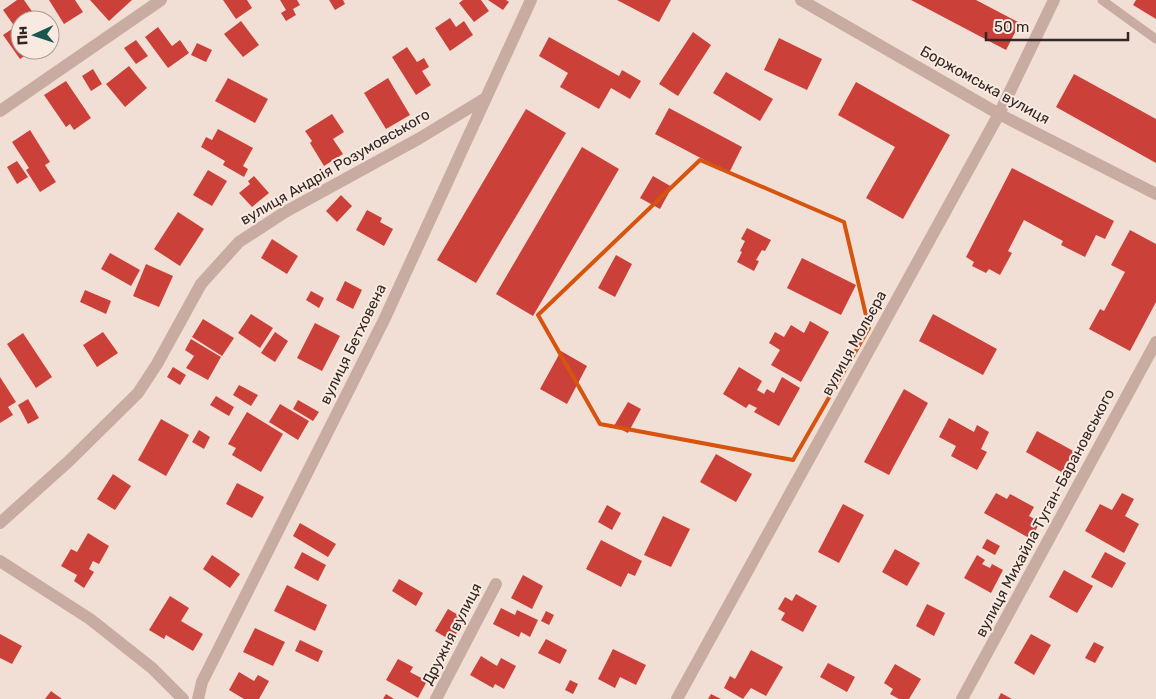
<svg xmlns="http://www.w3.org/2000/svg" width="1156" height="699" viewBox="0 0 1156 699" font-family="Rubik,sans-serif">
  <rect width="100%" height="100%" fill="#f1dfd5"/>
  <path fill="#cb4139" d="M17 0H24L38 20H20V50H34L20 59 3 35 15 27 3 10Z
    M49 0H75L83 12 64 24Z
    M90 0H132L109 21Z
    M223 0H247L252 8 236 19Z
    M280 0H297L300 5 293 9 296 15 286 21 281 13 286 10Z
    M329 0H343L345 4 335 10Z
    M463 0H481L489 11 474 22 459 3Z
    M488 0H506L509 2 503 10Z
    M617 0H671L659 22Z
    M911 0H976L1020 23 1006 50Z
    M1136 0H1156V19L1133 5Z
    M450 18 456 27 464 21 473 35 450 51 435 28Z
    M241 21 259 45 243 57 224 34Z
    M158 27 172 46 180 40 189 53 168 68 145 37Z
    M693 32 711 45 678 96 659 84Z
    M549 37 619 76 622 70 641 81 630 99 611 88 599 109 560 87 568 73 539 56Z
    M779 38 822 59 807 90 764 70Z
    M136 40 148 56 136 64 124 48Z
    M197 43 212 50 206 62 191 55Z
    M407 47 417 62 424 58 429 67 422 71 431 85 416 95 392 57Z
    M129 66 147 88 125 107 106 84Z
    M93 69 102 84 91 91 82 76Z
    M726 72 773 99 760 121 713 93Z
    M1074 74 1156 119V163L1056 107Z
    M228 78 268 99 255 123 215 101Z
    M388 78 410 115 386 129 364 93Z
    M66 81 91 118 74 130 70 124 66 127 44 95Z
    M856 82 950 135 903 219 866 198 895 147 838 115Z
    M669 108 742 147 729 173 655 134Z
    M526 109 566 133 476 283 437 260Z
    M332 114 344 132 333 139 343 154 324 166 310 143 312 141 305 131Z
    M218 129 253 148 243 166 248 169 244 177 223 165 225 161 201 147 206 137 212 140Z
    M30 130 50 162 45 165 56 182 40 192 26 170 29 168 12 142Z
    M582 147 619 169 533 316 496 294Z
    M17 161 28 177 17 184 7 167Z
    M1012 168 1114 221 1105 239 1096 235 1085 257 1061 245 1063 241 1024 220 1008 251 1012 253 1000 275 989 269 986 273 972 266 974 262 966 257Z
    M208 170 227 181 212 206 193 195Z
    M254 176 269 193 252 207 239 193 250 184 248 181Z
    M653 176 672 187 660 209 640 198Z
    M341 195 352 206 337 222 326 211Z
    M367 210 382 218 380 222 393 229 384 246 356 230Z
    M178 212 204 229 180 266 154 249Z
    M747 228 771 240 765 251 762 250 756 260 759 261 754 271 737 262 742 252 740 251 745 241 741 239Z
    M1130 230 1156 244V302L1130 351 1089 329 1100 309 1104 311 1125 272 1111 265Z
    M272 239 298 256 287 274 261 258Z
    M110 253 140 270 131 286 101 269Z
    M616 255 632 264 615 297 598 288Z
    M802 258 856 285 841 315 787 288Z
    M146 264 173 276 159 307 133 296Z
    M345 281 362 290 353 309 336 300Z
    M85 290 111 301 106 314 80 302Z
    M311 291 324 298 319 308 306 300Z
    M251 314 273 328 260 348 238 333Z
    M933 314 997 349 983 375 919 341Z
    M203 319 234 338 222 356 192 337Z
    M810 321 829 332 801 382 771 365 780 350 769 343 775 332 784 337 791 325 804 333Z
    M315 323 340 336 322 371 297 358Z
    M103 332 118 353 97 367 83 345Z
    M275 332 288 341 275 362 261 353Z
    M23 333 52 377 36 388 7 344Z
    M191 339 221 357 208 380 186 368 194 356 185 350Z
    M561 351 587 366 567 404 540 389Z
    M173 367 186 375 180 385 167 377Z
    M739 367 762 381 757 390 764 394 767 389 774 393 782 377 800 388 779 426 754 412 757 408 749 404 746 408 723 394Z
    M0 377 16 402 8 407 13 415 0 423Z
    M239 385 258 395 251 406 233 395Z
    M904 389 928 403 889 475 864 462Z
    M216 396 234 407 229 416 210 405Z
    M28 399 39 418 28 424 18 405Z
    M298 400 319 412 313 421 293 409Z
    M628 402 641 409 628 433 614 426Z
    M280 404 309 421 298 440 269 422Z
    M247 412 283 434 261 472 232 455 236 448 228 444Z
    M949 418 974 432 977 425 989 432 981 449 987 452 977 470 951 456 956 446 939 437Z
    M161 419 189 435 166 476 138 460Z
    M199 430 210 437 204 449 192 442Z
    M1037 431 1077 453 1065 474 1026 452Z
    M716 454 752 474 736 502 700 482Z
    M113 474 131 486 115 510 97 499Z
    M237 483 264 497 252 518 226 504Z
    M996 493 1007 499 1010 494 1034 507 1029 516 1040 522 1031 539 984 513Z
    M1122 493 1134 499 1125 516 1139 524 1124 553 1085 531 1100 504 1112 510Z
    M843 504 864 515 839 563 818 552Z
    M607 505 621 513 612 530 598 522Z
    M663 516 690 529 671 567 644 555Z
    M300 523 336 544 328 557 293 536Z
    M88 533 109 546 99 564 93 561 89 569 94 572 84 588 74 581 77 575 61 566 71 549 77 552Z
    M987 539 1000 546 995 555 982 548Z
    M601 540 642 561 635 576 628 573 621 587 586 569Z
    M895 549 920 563 907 586 882 572Z
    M302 552 326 565 318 581 294 568Z
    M1105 552 1126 563 1112 588 1091 577Z
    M212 555 240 574 230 588 203 569Z
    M977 555 985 560 982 564 990 568 992 564 1003 570 991 593 964 578Z
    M1064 570 1093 586 1077 613 1049 597Z
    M523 575 543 586 532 609 511 598Z
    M399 579 423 593 416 606 392 591Z
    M287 585 327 605 315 631 274 611Z
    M796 594 817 606 803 632 781 620 785 613 778 609 785 597 792 601Z
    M170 596 189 608 181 621 203 634 193 651 166 635 164 639 149 630Z
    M927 604 945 613 934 636 916 626Z
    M501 608 515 615 517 610 538 620 530 637 521 632 519 637 493 624Z
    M448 609 465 619 452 641 435 631Z
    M546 611 554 615 549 625 541 621Z
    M255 628 285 642 273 666 243 652Z
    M0 634 22 646 12 664 0 658Z
    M1031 634 1051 645 1034 675 1014 663Z
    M546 639 567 650 560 664 538 653Z
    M300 640 323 651 318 662 295 651Z
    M1094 642 1104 647 1095 663 1085 658Z
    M613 649 646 665 636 685 620 677 615 688 598 679Z
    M751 650 783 667 766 696 751 688 743 699 724 688 730 676 735 679Z
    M481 656 497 666 501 658 516 666 504 689 495 684 493 688 470 675Z
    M398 659 413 667 410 672 427 681 418 698 386 680Z
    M828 663 855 677 847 692 820 677Z
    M895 664 921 679 909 699H899L890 694 893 689 884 683Z
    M239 672 254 681 258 675 269 681 259 699H244L229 690Z
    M570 680 578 684 573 694 565 690Z
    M51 691 62 699H45Z
    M1001 693 1012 699H998Z
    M386 694 394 699H383Z
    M711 694 721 699H708Z"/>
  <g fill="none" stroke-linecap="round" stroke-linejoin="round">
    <path stroke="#c9aca1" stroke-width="9" d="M1102 0 1156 39"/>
    <path stroke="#c9aca1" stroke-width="12" d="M801 0 999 114 1156 194
      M0 111 161 0
      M0 523 69 461 138 393 157 364 201 284 239 242 285 212 420 138 484 99
      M198 699 202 682 384 320 531 0
      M436 699 496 584
      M677 699 999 114 1054 0
      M962 699 1156 342"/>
    <path stroke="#c9aca1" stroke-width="12" d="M0 561 90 619 152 668 183 699"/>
  </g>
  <path fill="none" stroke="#d6540e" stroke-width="4" stroke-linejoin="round" d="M700 160 844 222 869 328 793 460 600 424 538 315Z"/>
  <g text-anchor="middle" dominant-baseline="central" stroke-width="4" stroke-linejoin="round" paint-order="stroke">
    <g font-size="15" fill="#332624" stroke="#f9eae1">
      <text transform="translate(985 85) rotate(29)">Боржомська вулиця</text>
      <text transform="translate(335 167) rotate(-30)">вулиця Андрія Розумовського</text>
      <text transform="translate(854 343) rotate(-61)">вулиця Мольєра</text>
      <text transform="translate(353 344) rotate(-64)">вулиця Бетховена</text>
      <text transform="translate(1045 513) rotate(-62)">вулиця Михайла Туган-Барановського</text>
      <text transform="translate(452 634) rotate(-63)">Дружня вулиця</text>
    </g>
  </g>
  <g transform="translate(35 35) rotate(267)"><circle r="24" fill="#f9eae1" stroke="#aa9c95"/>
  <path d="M0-4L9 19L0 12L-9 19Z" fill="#19564e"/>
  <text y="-8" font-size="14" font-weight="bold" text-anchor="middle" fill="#332624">Пн</text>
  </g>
  <path d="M986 32v8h142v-8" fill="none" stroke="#332624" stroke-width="2.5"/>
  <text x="994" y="32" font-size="15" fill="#332624" stroke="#f9eae1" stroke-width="4" paint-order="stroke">50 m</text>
</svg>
